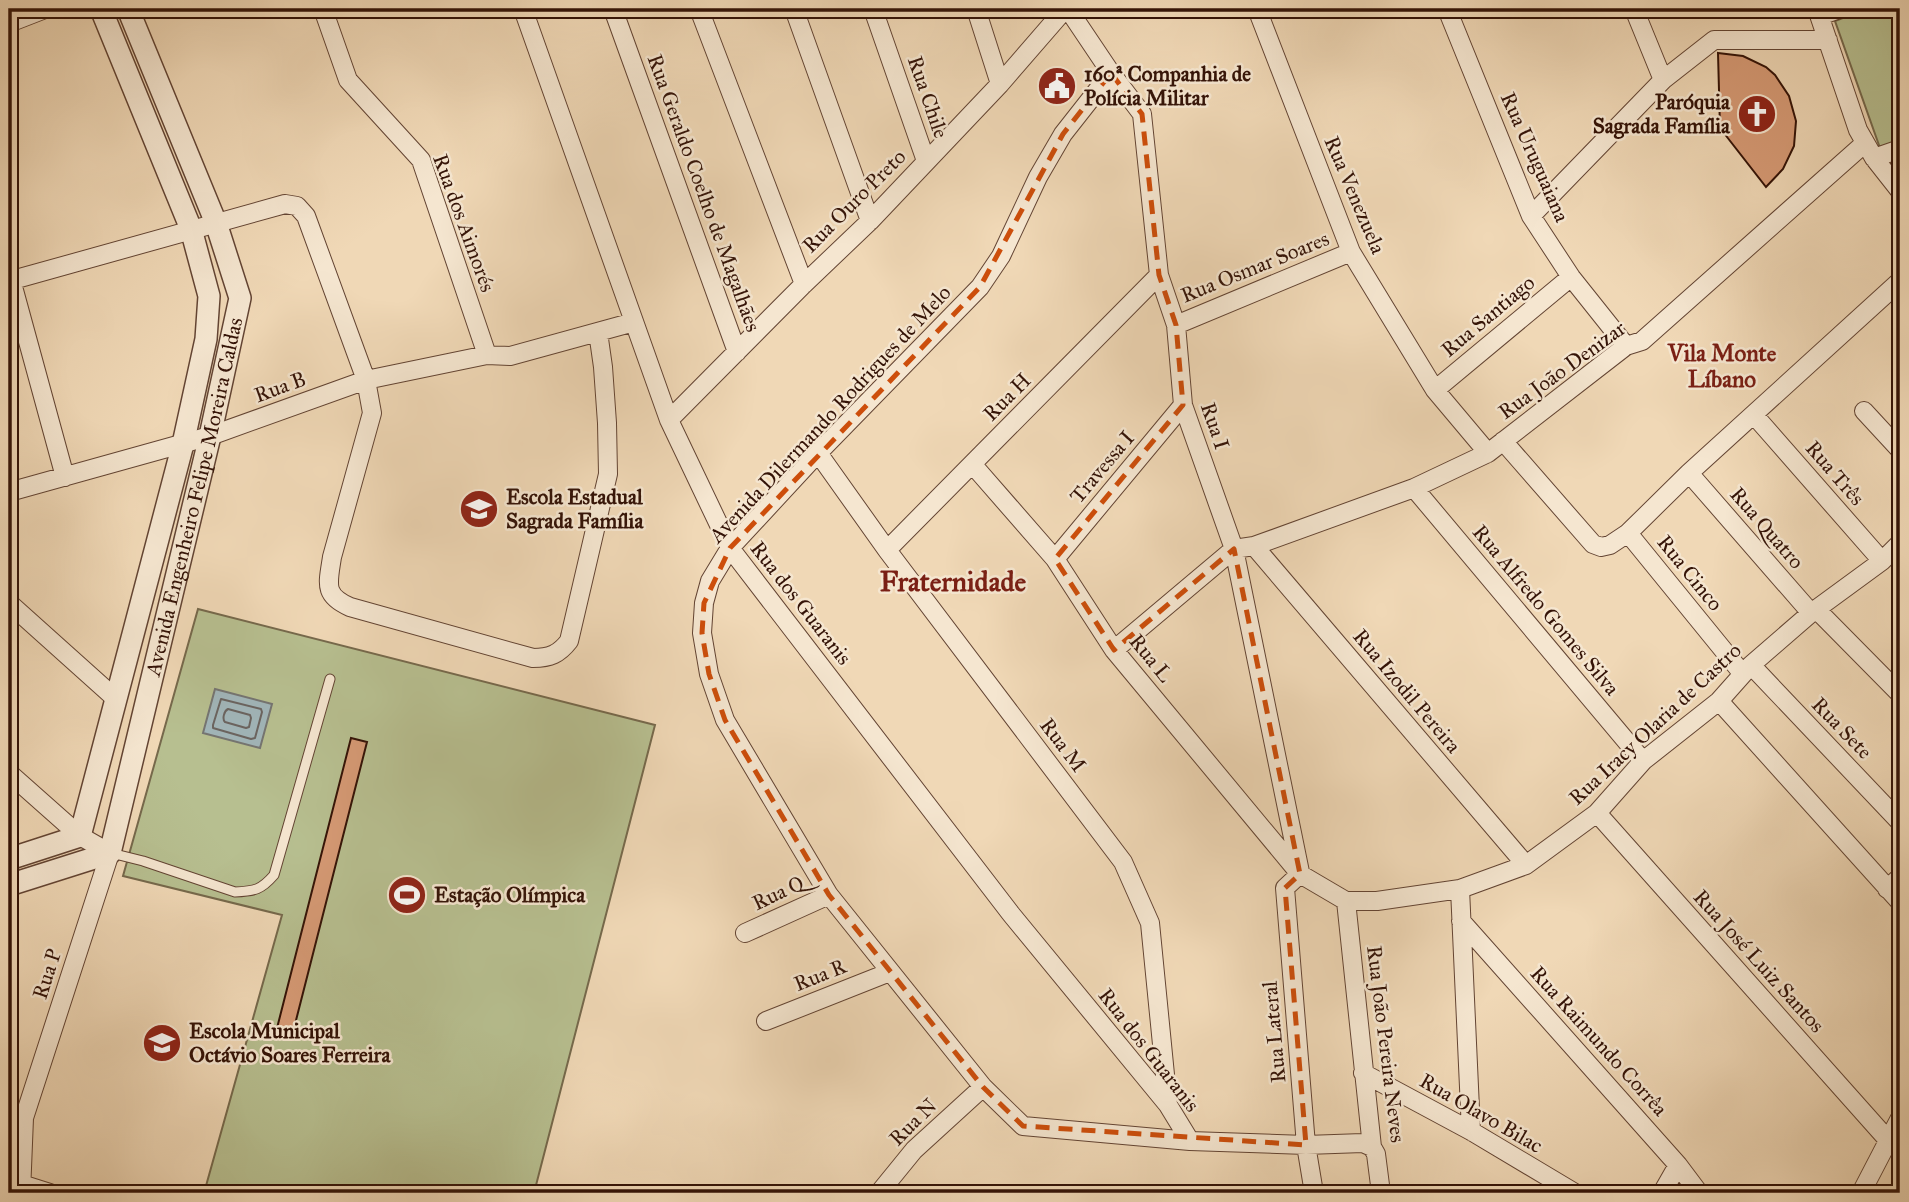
<svg xmlns="http://www.w3.org/2000/svg" width="1909" height="1202" viewBox="0 0 1909 1202" font-family="'IM FELL Great Primer',serif">
  <rect width="100%" height="100%" fill="#f0d8b6"/>
  <filter id="stains"><feTurbulence type="fractalNoise" baseFrequency=".00286" numOctaves="4"/><feColorMatrix values="0 0 0 0 .2 0 0 0 0 .09 0 0 0 0 .02 0 0 0 .5 -.17"/></filter>
  <radialGradient id="worn" r=".72"><stop offset=".6" stop-color="#630" stop-opacity="0"/><stop offset="1" stop-color="#630" stop-opacity=".3"/></radialGradient>
  <path fill="#b7bf90" stroke="#76694c" stroke-width="2" d="M1866 9H1900V141L1880 148 1835 21Z
    M198 609 655 725 534 1193H204L282 915 123 876Z"/>
  <path fill="#a1b6ba" stroke="#757572" stroke-width="2" d="M215 689 272 704 260 748 203 733Z"/>
  <g fill="none" stroke-linecap="round" stroke-linejoin="round">
    <path stroke="#6a6460" stroke-width="2" d="M221 699 261 709 262 712 255 738 251 739 213 728V725Z
      M228 709 250 715 251 718 249 727 246 728 225 722C222 719 224 711 228 709Z"/>
  </g>
  <path fill="#d69a75" stroke="#341307" stroke-width="2" d="M1718 53 1743 56 1766 67 1775 75 1789 96 1796 121 1794 146 1783 169 1766 187 1720 128Z
    M351 738 367 742 292 1036 276 1032Z"/>
  <g fill="none" stroke-linecap="round" stroke-linejoin="round">
    <g stroke="#634433" stroke-width="11">
      <path id="service" d="M111 853 143 861 235 892C255 891 261 890 274 875L330 679"/>
    </g>
    <g stroke="#634433" stroke-width="20">
      <path id="minor" d="M323 9 348 80 421 160 487 355
        M523 9 669 420 730 548 1011 914 1168 1105 1190 1141
        M613 9 737 352
        M699 9 804 284
        M794 9 870 221
        M873 9 926 161
        M976 9 1000 84
        M1068 9 1111 73 1142 114 1159 275 1176 325 1183 405 1234 549 1300 872
        M1257 9 1351 252 1435 390 1488 453
        M1447 9 1531 216 1571 277 1626 346
        M1634 9 1663 80
        M1817 9 1858 130 1874 158 1900 191
        M1820 16 1839 9
        M9 23 45 9
        M1111 73 1063 134 1038 177 1001 256 980 287 818 453 730 548 710 581 704 603 702 633 709 674 725 720 829 895 983 1087 1023 1126 1190 1141 1306 1145 1363 1143 1372 1147
        M1874 158 1900 149
        M1531 216 1663 80 1714 40H1828
        M9 272 65 477
        M9 281 285 204 297 206 306 216 366 380 372 413 332 557C328 584 323 595 350 607L533 658C550 658 559 654 569 641L608 474 607 423 603 367 598 332
        M1176 325 1351 252
        M1435 390 1571 277
        M1864 411 1900 450
        M1754 415 1882 561
        M669 420 804 284 870 221 1000 84 1065 9
        M1503 441 1593 544 1601 547 1610 545 1628 533 1689 473 1900 281
        M818 453 887 550 1123 862 1150 923 1168 1105
        M973 465 1055 559 1114 650 1300 874 1346 901H1377L1460 889 1526 865 1597 813 1643 761 1719 701 1751 665 1811 613 1882 561 1900 543
        M1689 473 1811 613
        M1414 488 1643 761
        M9 492 210 436 366 380 487 355 510 356 634 322
        M1628 533 1742 673
        M1254 546 1526 865
        M887 550 1159 275
        M1055 559 1183 405
        M9 603 116 699
        M1817 610 1900 694
        M1114 650 1234 549 1254 546 1414 488 1488 453 1626 346 1642 341 1865 143
        M1751 665 1900 822
        M1719 701 1900 902
        M9 773 80 836 110 853 24 1118 21 1193
        M1597 813 1888 1140
        M1300 874 1285 888 1306 1145 1314 1193
        M1460 889 1471 1131
        M1887 889 1900 877
        M1346 901 1372 1147 1376 1154 1381 1193
        M1461 921 1678 1165 1699 1193
        M745 933 829 895
        M766 1021 890 972
        M1363 1073 1471 1131 1575 1193
        M9 1180 50 1193
        M879 1193 914 1150 983 1087
        M1662 1193 1678 1165
        M1861 1193 1900 1118"/>
    </g>
    <g stroke="#634433" stroke-width="24">
      <g id="tertiary">
        <path d="M9 859 80 836 183 444 206 339 209 296 191 229 101 9"/>
        <path id="s1" d="M9 885 110 853 210 436 240 298 216 223 128 9"/>
      </g>
    </g>
    <use href="#service" stroke="#f5e6d0" stroke-width="9"/>
    <use href="#minor" stroke="#f5e6d0" stroke-width="18"/>
    <use href="#tertiary" stroke="#f5e6d0" stroke-width="21"/>
  </g>
  <path fill="none" stroke="#cd4e0b" stroke-width="5" stroke-dasharray="14 9" stroke-linejoin="round" d="M1111 73 1142 114 1159 275 1176 325 1183 405 1055 559 1114 650 1234 549 1300 874 1285 888 1306 1145 1023 1126 983 1087 829 895 725 720 709 674 702 633 704 603 730 548 980 287 1063 134Z"/>
  <defs>
    <g id="civic-disc" transform="scale(2.0125)"><circle r="9.5" fill="#8f2418" stroke="#f5e6d0"/><path d="M-.6-6.5H3V-4.5H.6V-3L4-1V1h2V6H-6V1h2V-1L-.6-3ZM-1.2 2.5V6h2.4V2.5Z" fill="#fff"/></g>
    <g id="church-disc" transform="scale(2.0125)"><circle r="9.5" fill="#8f2418" stroke="#f5e6d0"/><path d="M-1.2-6h2.4v3.5h3.3v2.4h-3.3V6h-2.4V-.1h-3.3v-2.4h3.3Z" fill="#fff"/></g>
    <g id="school-disc" transform="scale(2.0125)"><circle r="9.5" fill="#8f2418" stroke="#f5e6d0"/><path d="M0-5L7-2L0 1L-7-2ZM-4 1L0 2.5L4 1V4Q0 6-4 4Z" fill="#fff"/></g>
    <g id="stadium-disc" transform="scale(2.0125)"><circle r="9.5" fill="#8f2418" stroke="#f5e6d0"/><path d="M0-5a6.5 5 0 1 0 0 10a6.5 5 0 1 0 0-10ZM-3.5-1.8h7v3.6h-7Z" fill="#fff"/></g>
  </defs>
  <g fill-rule="evenodd">
    <use href="#civic-disc" x="1057" y="86"/>
    <use href="#church-disc" x="1757" y="114"/>
    <use href="#school-disc" x="479" y="509"/>
    <use href="#stadium-disc" x="407" y="895"/>
    <use href="#school-disc" x="162" y="1043"/>
  </g>
  <g text-anchor="middle" dominant-baseline="central" stroke-width="5" stroke-linejoin="round" paint-order="stroke">
    <g font-size="21" font-weight="bold" fill="#341307" stroke="#f5e6d0" text-anchor="start">
      <text x="1084" y="74">160ª Companhia de<tspan x="1084" dy="24">Polícia Militar</tspan></text>
      <text x="1730" y="102" text-anchor="end">Paróquia<tspan x="1730" dy="24">Sagrada Família</tspan></text>
      <text x="506" y="497">Escola Estadual<tspan x="506" dy="24">Sagrada Família</tspan></text>
      <text x="434" y="895">Estação Olímpica</text>
      <text x="189" y="1031">Escola Municipal<tspan x="189" dy="24">Octávio Soares Ferreira</tspan></text>
    </g>
    <g font-size="21" fill="#341307" stroke="#f5e6d0">
      <text transform="translate(928 97) rotate(71)">Rua Chile</text>
      <text transform="translate(1535 157) rotate(66)">Rua Uruguaiana</text>
      <text transform="translate(704 193) rotate(70)">Rua Geraldo Coelho de Magalhães</text>
      <text transform="translate(1355 195) rotate(67)">Rua Venezuela</text>
      <text transform="translate(854 201) rotate(-45)">Rua Ouro Preto</text>
      <text transform="translate(464 223) rotate(70)">Rua dos Aimorés</text>
      <text transform="translate(1255 267) rotate(-22)">Rua Osmar Soares</text>
      <text transform="translate(1488 316) rotate(-40)">Rua Santiago</text>
      <text transform="translate(1562 370) rotate(-36)">Rua João Denizar</text>
      <text transform="translate(280 387) rotate(-20)">Rua B</text>
      <text transform="translate(1007 397) rotate(-45)">Rua H</text>
      <text transform="translate(830 414) rotate(-47)">Avenida Dilermando Rodrigues de Melo</text>
      <text transform="translate(1215 426) rotate(71)">Rua I</text>
      <text transform="translate(1102 467) rotate(-50)">Travessa I</text>
      <text transform="translate(1835 473) rotate(49)">Rua Três</text>
      <text stroke="none"><textPath href="#s1" startOffset="472">Avenida Engenheiro Felipe Moreira Caldas</textPath></text>
      <text transform="translate(1767 528) rotate(49)">Rua Quatro</text>
      <text transform="translate(1690 573) rotate(51)">Rua Cinco</text>
      <text transform="translate(801 603) rotate(52)">Rua dos Guaranis</text>
      <text transform="translate(1546 610) rotate(50)">Rua Alfredo Gomes Silva</text>
      <text transform="translate(1151 658) rotate(51)">Rua L</text>
      <text transform="translate(1407 691) rotate(50)">Rua Izodil Pereira</text>
      <text transform="translate(1655 724) rotate(-43)">Rua Iracy Olaria de Castro</text>
      <text transform="translate(1842 728) rotate(46)">Rua Sete</text>
      <text transform="translate(1063 745) rotate(53)">Rua M</text>
      <text transform="translate(778 893) rotate(-25)">Rua Q</text>
      <text transform="translate(1759 961) rotate(48)">Rua José Luiz Santos</text>
      <text transform="translate(47 974) rotate(-72)">Rua P</text>
      <text transform="translate(820 975) rotate(-22)">Rua R</text>
      <text transform="translate(1274 1032) rotate(-95)">Rua Lateral</text>
      <text transform="translate(1599 1041) rotate(48)">Rua Raimundo Corrêa</text>
      <text transform="translate(1386 1044) rotate(83)">Rua João Pereira Neves</text>
      <text transform="translate(1149 1050) rotate(52)">Rua dos Guaranis</text>
      <text transform="translate(1481 1113) rotate(30)">Rua Olavo Bilac</text>
      <text transform="translate(913 1122) rotate(-45)">Rua N</text>
    </g>
    <g font-size="23" font-weight="bold" fill="#7a1f14" stroke="#f5e6d0">
      <text x="1722" y="353">Vila Monte<tspan x="1722" dy="26">Líbano</tspan></text>
    </g>
    <g font-size="28" font-weight="bold" fill="#7a1f14" stroke="#f5e6d0">
      <text x="953" y="581">Fraternidade</text>
    </g>
  </g>
  <rect width="1909" height="1202" fill="none" stroke="#f0d8b6" stroke-width="35"/>
  <rect x="10" y="10" width="1888" height="1181" fill="none" stroke="#341307" stroke-width="3.5"/>
  <rect x="18" y="18" width="1874" height="1167" fill="none" stroke="#341307" stroke-width="2"/>
  <rect width="100%" height="100%" filter="url(#stains)"/>
  <rect width="100%" height="100%" fill="url(#worn)"/>
</svg>
